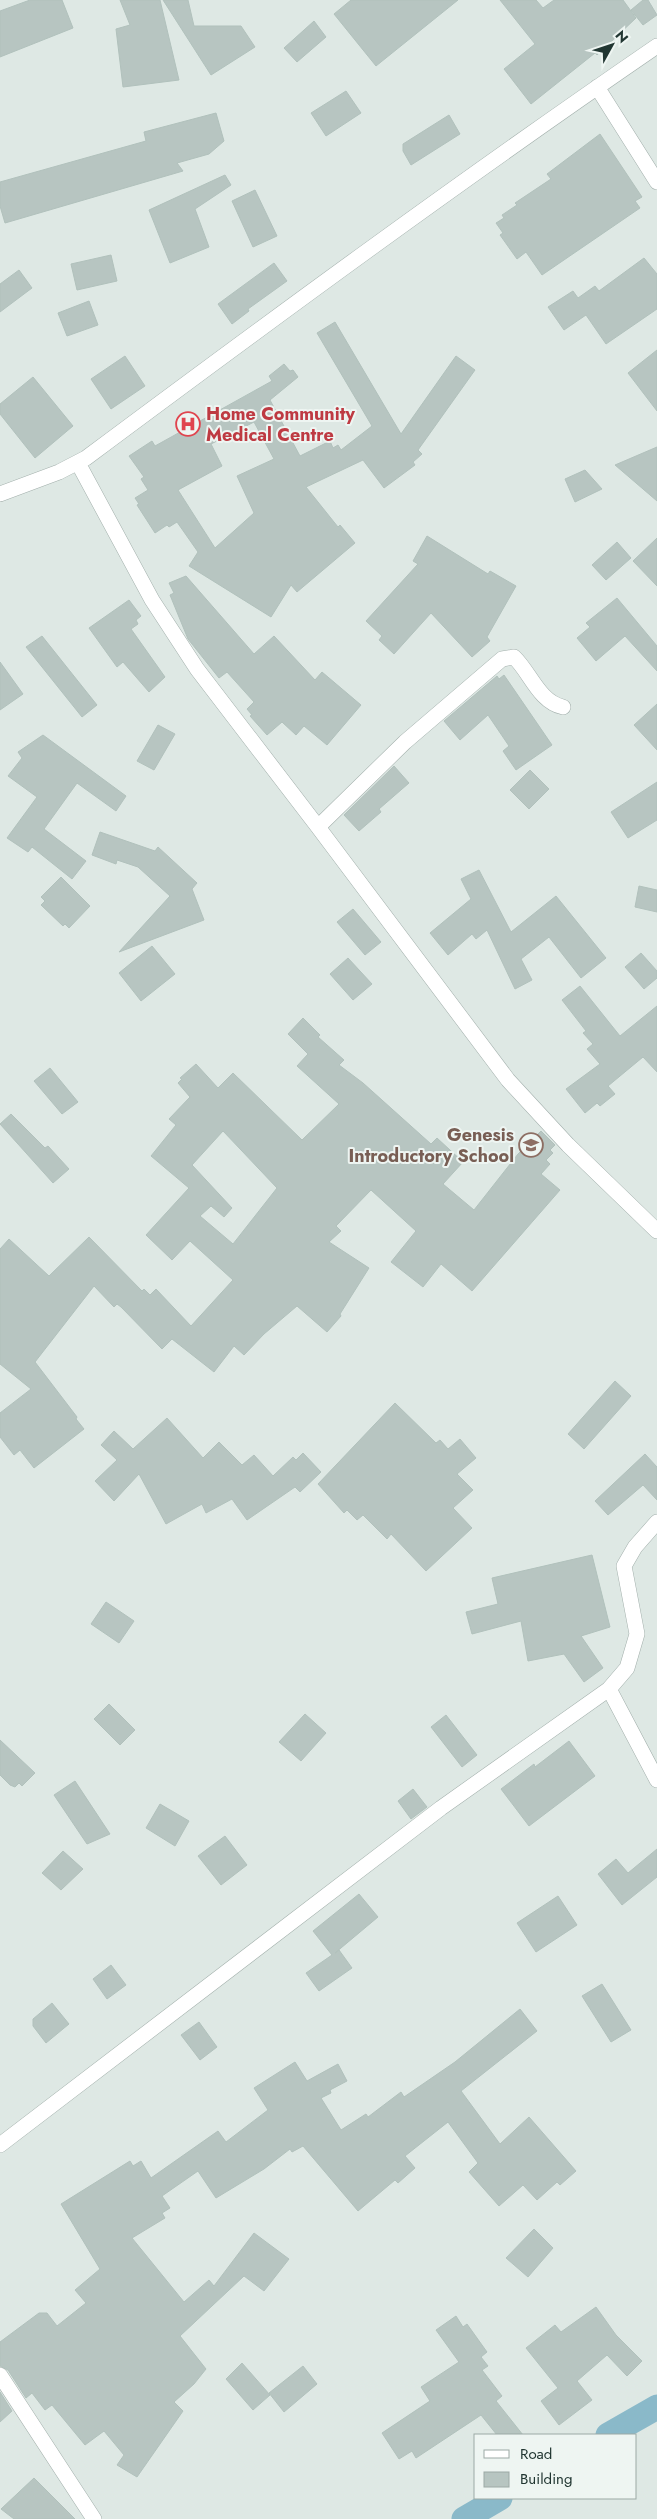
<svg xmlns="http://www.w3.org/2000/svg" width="657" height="2519" viewBox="0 0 657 2519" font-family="Jost,sans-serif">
  <rect width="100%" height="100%" fill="#dee8e4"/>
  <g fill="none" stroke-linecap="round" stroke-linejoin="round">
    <path stroke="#8ab9c9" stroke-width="25" d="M608 2435 657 2407
      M464 2519 500 2498"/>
  </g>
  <path fill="#b7c5c1" stroke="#b1c1bc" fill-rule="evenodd" d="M30 0H62L73 28 0 57V11Z
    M120 0H160L179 80 123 87 116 29 130 25Z
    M163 0H188L194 26H241L255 47 211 75Z
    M351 0H458L376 66 334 14Z
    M500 0H536L543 8 554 0H623L636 18 597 55 595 53 531 104 504 69 535 44Z
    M643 0H648L657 15 643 25 631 10Z
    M314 21 326 37 297 62 284 48Z
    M346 91 361 113 326 136 311 113Z
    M216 113 224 141 209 154 177 163 183 171 5 223 0 206V182L146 141 144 132Z
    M449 115 460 134 411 165 403 151V144Z
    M600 134 642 197 635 201 640 208 542 275 526 252 517 259 500 235 503 233 496 223 504 218 502 215 517 205 515 203 551 179 547 174Z
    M225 175 231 185 195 209 209 247 170 263 149 210Z
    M255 190 277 236 253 247 232 201Z
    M111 255 117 281 77 290 71 264Z
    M644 258 657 274V309L606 344 586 315 564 330 548 307 573 291 578 298 595 286 599 291Z
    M274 263 287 281 248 309 249 311 232 324 218 304Z
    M19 270 32 288 0 312V284Z
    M89 301 98 325 67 336 58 313Z
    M335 322 401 434 456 356 475 370 418 450 422 454 413 462 415 465 384 488 363 460 306 487 338 527 340 525 355 543 297 592 291 585 271 617 189 566 198 552 177 522 169 527 167 525 155 533 137 505 139 504 135 498 148 490 141 479 144 477 129 456 152 441 155 446 272 381 269 376 284 364 290 371 293 370 298 377 270 400 300 456 330 441 333 448 338 445 341 450 372 426 317 333ZM254 422 274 459 237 476 254 513 215 548 178 490 222 466 211 444Z
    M657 350V411L628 373Z
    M125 356 145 386 111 409 91 379Z
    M33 377 73 426 35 458 0 414V404Z
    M657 447V501L615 465Z
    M585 470 602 489 575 502 565 479Z
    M427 536 488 574 490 571 516 586 487 637 490 641 472 657 431 613 394 654 379 640 382 636 366 621 418 564 413 561Z
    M657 538V586L633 561Z
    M617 542 631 558 606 580 592 565Z
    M186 576 254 654 274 636 315 680 322 672 361 705 327 745 304 726 296 735 282 722 267 735 250 716 252 715 247 709 254 702 227 672 219 678 188 639 170 595 174 593 169 583Z
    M617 598 657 646V671L625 636 596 661 577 638 590 627 586 623Z
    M129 600 141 616 136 620 138 624 131 629 165 677 149 692 123 662 117 667 89 628Z
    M42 636 97 705 82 717 26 647Z
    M0 662 23 694 0 710Z
    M504 675 552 745 516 770 503 751 509 746 488 715 460 740 444 721 497 676 499 679Z
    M657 704V750L634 725Z
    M158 725 175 734 154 770 137 761Z
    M43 735 126 796 116 811 77 783 44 829 86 861 72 879 32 847 28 852 7 838 37 797 8 776 22 758 18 752Z
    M394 766 409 783 379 809 381 812 359 831 344 815Z
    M530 770 549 789 529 809 510 790Z
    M657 782V820L628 838 611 812Z
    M100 832 155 851 158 847 197 883 192 889 204 920 119 952 170 896 138 867 117 860 116 864 92 855Z
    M479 870 511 932 556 896 606 958 581 978 549 937 521 959 532 980 515 989 487 930 476 939 472 934 448 955 430 933 471 899 461 879Z
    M61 877 90 906 69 928 65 924 63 926 41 905 45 901 41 897Z
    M639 886 657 890V912L635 907Z
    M353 909 381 942 365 955 337 922Z
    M152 946 175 974 141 1001 119 973Z
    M641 953 657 971V978L644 989 625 967Z
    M348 958 372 984 353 1000 330 974Z
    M580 986 620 1036 657 1006V1072L643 1057 608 1086 615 1094 600 1106 597 1103 585 1113 566 1089 600 1064 587 1049 593 1044 583 1033 586 1031 562 1000Z
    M303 1018 320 1035 318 1037 344 1060 339 1065 363 1083 431 1144 437 1138 463 1162 443 1184 474 1210 518 1154 541 1131 555 1145 550 1150 553 1153 546 1160 550 1164 541 1174 560 1190 472 1291 441 1264 423 1287 391 1262 416 1231 371 1190 336 1226 341 1231 329 1242 369 1268 340 1314 341 1316 327 1332 297 1306 264 1334 244 1355 234 1346 214 1372 172 1339 162 1349 121 1307 117 1304 114 1307 94 1286 35 1362 77 1417 76 1419 84 1429 34 1468 20 1450 14 1455 0 1437V1413L31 1389 0 1364V1249L9 1239 49 1276 89 1237 142 1291 144 1289 150 1295 156 1289 191 1326 233 1280 190 1241 172 1260 146 1235 189 1188 151 1156 176 1125 169 1119 190 1097 178 1083 182 1079 180 1078 196 1064 218 1088 233 1073 302 1140 339 1104 297 1066 308 1054 288 1034ZM223 1131 277 1188 233 1244 200 1216 211 1206 224 1217 232 1208 192 1165Z
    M50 1068 78 1102 62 1114 34 1081Z
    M11 1114 45 1148 48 1146 69 1169 53 1183 0 1124Z
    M615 1381 631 1396 584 1449 568 1434Z
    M395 1403 436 1443 440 1440 448 1449 460 1439 476 1458 457 1474 473 1490 453 1508 472 1528 426 1571 391 1534 387 1539 363 1515 357 1520 347 1510 344 1513 318 1484Z
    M167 1418 203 1458 219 1442 242 1465 254 1455 273 1476 293 1457 296 1460 303 1453 321 1472 300 1492 295 1487 247 1520 232 1499 206 1513 202 1504 166 1524 139 1474 114 1501 95 1481 117 1460 101 1445 114 1431 133 1449Z
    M645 1454 657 1467V1500L643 1485 608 1515 595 1501Z
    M592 1555 610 1627 581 1636 603 1668 584 1682 564 1654 528 1661 521 1621 472 1634 466 1612 498 1604 492 1578Z
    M106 1602 134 1621 119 1643 91 1624Z
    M109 1704 135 1730 120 1745 94 1719Z
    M305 1714 326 1733 301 1761 279 1742Z
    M446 1715 477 1755 462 1767 431 1727Z
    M0 1740 35 1773 22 1786 19 1783 15 1787 10 1785 0 1775Z
    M569 1741 595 1776 529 1826 501 1789 534 1764 535 1767Z
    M75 1781 110 1834 87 1844 54 1795Z
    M413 1789 427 1807 411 1819 398 1801Z
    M160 1804 189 1821 175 1846 146 1828Z
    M225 1836 247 1865 221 1885 198 1856Z
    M657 1849V1877L622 1905 598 1874 616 1859 628 1873Z
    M63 1851 83 1869 61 1890 42 1873Z
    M359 1894 378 1917 335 1953 339 1950 352 1968 319 1991 306 1973 332 1955 313 1931Z
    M558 1896 577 1925 536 1952 517 1923Z
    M111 1965 126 1985 107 1999 93 1979Z
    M602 1984 631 2030 611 2042 582 1996Z
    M52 2003 69 2024 46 2043 33 2026V2019Z
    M520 2009 537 2031 461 2091 500 2144 529 2117 576 2171 560 2185 557 2182 537 2200 523 2185 499 2206 469 2172 478 2163 448 2122 405 2156 415 2168 398 2183 395 2180 358 2211 303 2146 292 2152 290 2149 264 2169 216 2198 198 2171 162 2196 170 2208 162 2213 165 2218 132 2238 184 2302 209 2280 214 2286 254 2233 289 2259 264 2291 244 2276 180 2336 206 2369 194 2384 174 2402 183 2411 137 2477 117 2465 124 2455 104 2431 85 2445 52 2405 45 2410 32 2393 26 2398 8 2370 0 2366V2342L39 2313H47L57 2326 86 2303 75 2290 100 2269 61 2204 130 2161 133 2166 141 2161 151 2178 218 2131 226 2142 268 2110 254 2088 295 2062 307 2081 338 2064 347 2081 330 2090 331 2093 321 2098 341 2130 366 2114 368 2117 401 2092 404 2097 455 2062Z
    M199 2022 217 2047 200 2060 181 2035Z
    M534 2229 553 2248 528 2277 506 2258Z
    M596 2307 616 2335 642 2361 627 2376 607 2355 577 2381 592 2400 559 2425 541 2401 558 2388 526 2348 555 2325 561 2332Z
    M456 2316 463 2327 467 2324 487 2352 481 2357 488 2366 482 2370 502 2396 496 2401 523 2435H497L481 2415 416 2458 412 2451 399 2459 382 2433 430 2401 421 2387 459 2362 436 2330Z
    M242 2363 270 2395 253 2410 226 2379Z
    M303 2366 317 2384 284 2412 269 2393Z
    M0 2392 12 2411 0 2422Z
    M34 2478 75 2519H14L1 2509Z"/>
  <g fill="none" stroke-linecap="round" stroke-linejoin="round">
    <g stroke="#a2afab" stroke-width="16">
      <path id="minor" d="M597 87 657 182
        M78 463 152 600 197 669 318 827 508 1080 568 1145 657 1231
        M0 494 59 472 86 458C274 318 463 179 657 46
        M318 827 405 742 502 659 514 657C530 672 539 702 563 707
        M609 1689 657 1780
        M0 2145 441 1808 609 1689 627 1668 637 1634 624 1566 635 1547 657 1522
        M0 2375 94 2519"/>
    </g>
    <use href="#minor" stroke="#fff" stroke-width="15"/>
  </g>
  <defs>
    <g id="hospital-ring" transform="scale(1.25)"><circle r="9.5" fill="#eef5f2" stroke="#e0444e" stroke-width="1.5"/><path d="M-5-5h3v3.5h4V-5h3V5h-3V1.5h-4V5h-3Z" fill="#e0444e"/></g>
    <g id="school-ring" transform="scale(1.25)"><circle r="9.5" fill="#eef5f2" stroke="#8d6e63" stroke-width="1.5"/><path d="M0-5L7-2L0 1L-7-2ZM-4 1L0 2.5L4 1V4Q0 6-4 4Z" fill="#8d6e63"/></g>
  </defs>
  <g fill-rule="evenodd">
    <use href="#hospital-ring" x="188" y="424"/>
    <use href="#school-ring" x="531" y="1145"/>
  </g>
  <g text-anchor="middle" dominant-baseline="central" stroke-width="4" stroke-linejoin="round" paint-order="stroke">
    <g font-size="18" font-weight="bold" fill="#be3a42" stroke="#eef5f2" text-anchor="start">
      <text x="206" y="414">Home Community<tspan x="206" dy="21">Medical Centre</tspan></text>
    </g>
    <g font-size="18" font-weight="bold" fill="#785e54" stroke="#eef5f2" text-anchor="end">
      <text x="514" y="1135">Genesis<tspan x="514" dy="21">Introductory School</tspan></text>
    </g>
  </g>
  <rect x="474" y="2434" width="162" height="65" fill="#eef5f2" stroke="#9ca9a5"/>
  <rect x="484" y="2450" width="25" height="8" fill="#ffffff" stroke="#9ca9a5"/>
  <text x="520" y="2459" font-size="15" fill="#213632">Road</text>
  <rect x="484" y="2472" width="25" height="15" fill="#b7c5c1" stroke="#9ca9a5"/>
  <text x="520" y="2484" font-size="15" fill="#213632">Building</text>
  <g transform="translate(612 45) rotate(50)" stroke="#eef5f2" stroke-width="4" paint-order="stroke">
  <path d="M0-4L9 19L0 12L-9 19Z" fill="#213632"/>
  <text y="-8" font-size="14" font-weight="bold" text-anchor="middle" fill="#213632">N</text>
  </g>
</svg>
